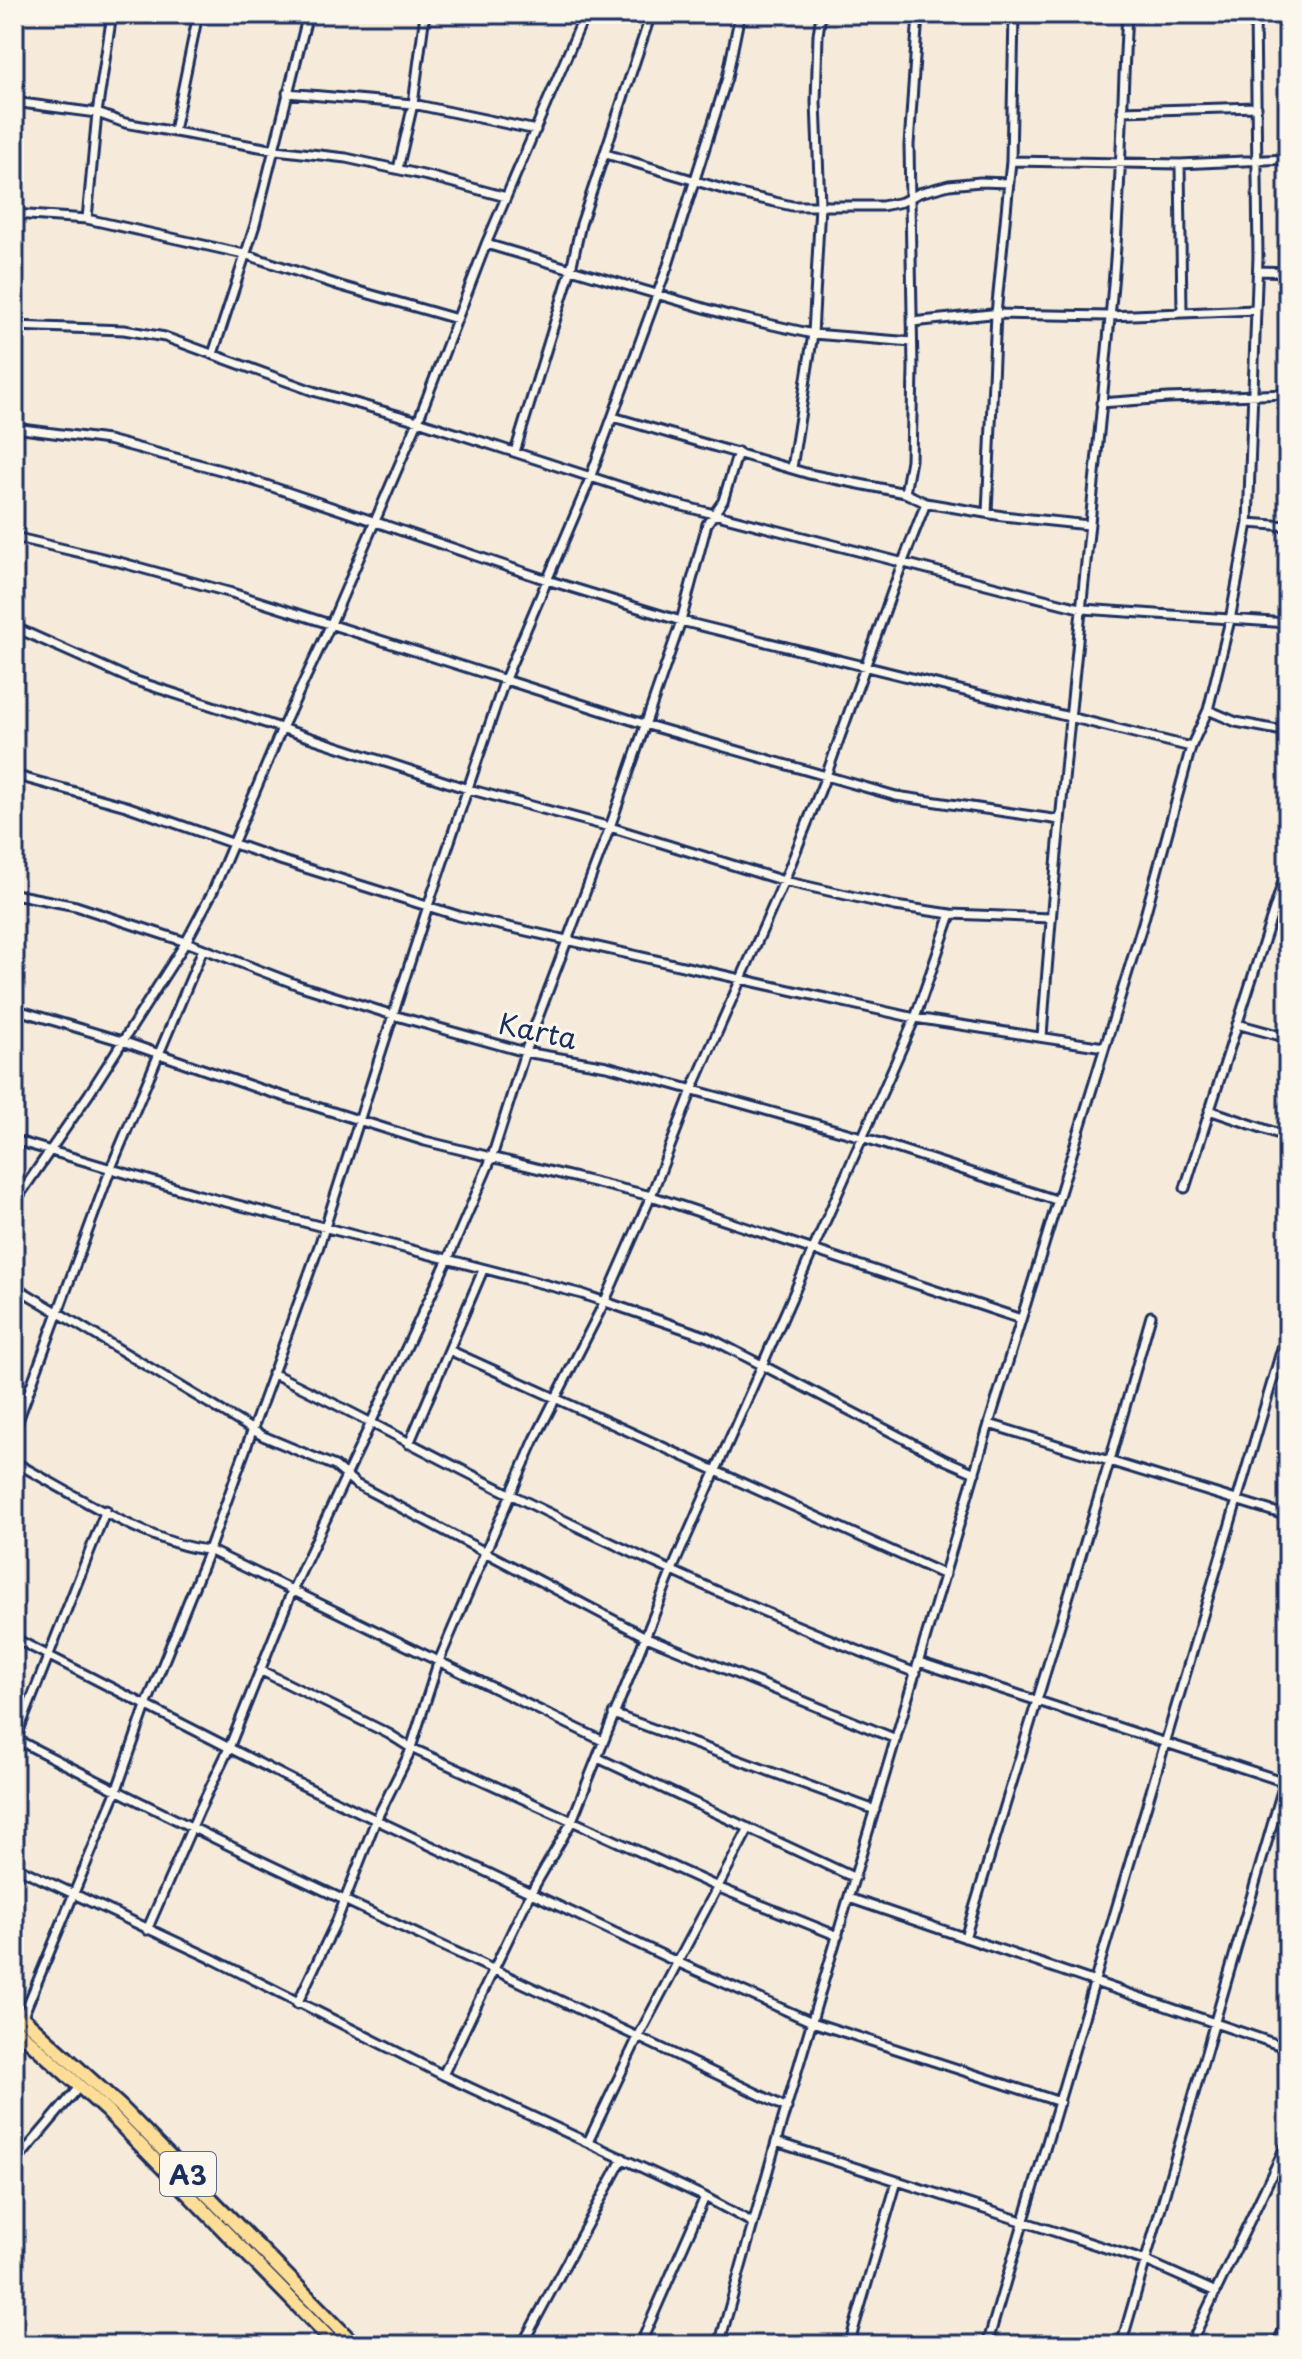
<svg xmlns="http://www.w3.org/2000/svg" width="1302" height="2359" viewBox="0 0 1302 2359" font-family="'Playpen Sans',sans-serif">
  <rect width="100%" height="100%" fill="#f6ebda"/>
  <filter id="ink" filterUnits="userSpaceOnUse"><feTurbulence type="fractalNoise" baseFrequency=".0125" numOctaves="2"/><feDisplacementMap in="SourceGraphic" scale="16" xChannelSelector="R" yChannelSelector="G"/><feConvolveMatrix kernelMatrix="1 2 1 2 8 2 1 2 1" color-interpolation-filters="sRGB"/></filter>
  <g filter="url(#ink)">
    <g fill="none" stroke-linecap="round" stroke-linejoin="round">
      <g stroke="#1b2f5e" stroke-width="13">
        <path id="minor" d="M287 93 413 104 536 130
          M14 102 97 113 125 123 276 150 346 158 432 177 506 197
          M1122 111 1257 107
          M174 131 198 14
          M606 154 736 193 792 206H882L902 202 919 193 949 185 980 182 1009 183
          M1011 161 1180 164 1288 159
          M1180 164 1182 313 1256 310
          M398 169 413 104 425 14
          M14 214 87 219 244 254 341 286 457 319
          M87 219 97 113 112 14
          M486 244 728 315 813 334 912 342
          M1258 271 1288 272
          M912 322 991 314 1109 316 1182 313
          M14 326 124 330 165 337 313 391 418 421 671 503 1083 609 1288 623
          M213 354 255 225 308 14
          M1101 403 1168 398 1288 394
          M613 417 809 474 905 493 926 503 1003 516 1089 525
          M14 428 108 440 228 472 547 580 681 621 1191 747
          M515 452 571 269 581 224 651 14
          M792 468 813 334 820 205 816 102 818 35 821 14
          M905 493 911 460 913 369 909 145 918 14
          M987 513 996 314 1011 161 1014 14
          M1248 523 1288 526
          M14 537 119 562 232 593 644 724 896 796 1060 820
          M14 627 133 680 468 789 610 827 784 881 895 906 951 914 1050 918
          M1208 710 1236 722 1288 732
          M14 775 126 806 283 861 459 916 915 1018 1104 1047
          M14 894 76 906 186 942 298 985 393 1015 525 1052 607 1066 862 1137 1056 1200
          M14 1009 122 1041 257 1088 425 1141 651 1196 1021 1319
          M1237 1024 1288 1038
          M1042 1037C1060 782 1092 528 1114 273 1121 187 1122 100 1127 14
          M1209 1110 1288 1137
          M14 1140 199 1195 582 1294 708 1337 945 1460 975 1473
          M1185 1188 1288 866
          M14 1203 89 1094 186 942 213 891 282 728 330 626 418 421 486 244 585 14
          M14 1286 263 1436 335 1466 356 1484 644 1636 896 1739
          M449 1350 945 1575
          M272 1373C352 1411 430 1455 510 1494 642 1559 778 1621 916 1673
          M989 1424 1288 1516
          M14 1432 111 1168 203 949
          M409 1444 483 1270
          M14 1462C67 1490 152 1546 209 1550L603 1741
          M14 1638 296 1782 677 1962 812 2022 1060 2102
          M919 1662 1285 1782
          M260 1670 389 1734 411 1748 722 1889 838 1936
          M613 1714 875 1810
          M14 1738C267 1870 530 1983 787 2108
          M14 1743 106 1510
          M598 1758 855 1878
          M14 1866 215 1960 443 2075 705 2197 753 2223
          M849 1898 1288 2048
          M147 1930 199 1811 229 1748 292 1591 447 1261 492 1157 525 1052 610 827 681 621 707 524 723 501 738 452
          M965 1938 1110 1460 1151 1316
          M297 2004 337 1920 376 1820 409 1754 438 1663 485 1553 535 1439 605 1301 651 1196 692 1090 784 881 826 776 902 564 926 503
          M21 2021 116 1792 146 1706 209 1550 319 1246 428 906 505 679 586 489 668 265 727 78 740 14
          M443 2075 530 1894 571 1823 672 1570 915 1018 951 914
          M588 2142 639 2035 749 1828
          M776 2142 1146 2261 1216 2292
          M14 2164 80 2086
          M522 2345 623 2158
          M640 2345 705 2197
          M719 2345 776 2142 989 1424 1143 923 1191 747 1208 710 1230 620 1248 523 1258 257 1255 14
          M849 2345 897 2181
          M987 2345 1288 1328
          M1121 2345 1288 1770
          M1190 2345 1288 2141
          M1276 2345 1288 2321"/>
      </g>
      <g stroke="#1b2f5e" stroke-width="18">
        <path id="trunk" d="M14 2010 121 2107 355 2345
          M14 2027 107 2111 336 2345"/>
      </g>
      <use href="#minor" stroke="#fbf7ec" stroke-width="7"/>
      <use href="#trunk" stroke="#fedd96" stroke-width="12"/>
    </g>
  </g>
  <g text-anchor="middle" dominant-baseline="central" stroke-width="6" stroke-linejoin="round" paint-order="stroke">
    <rect fill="#fbf7ec" stroke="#5e6b89" stroke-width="2" x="160" y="2152" width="56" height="44" rx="6"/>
    <g font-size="26" font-weight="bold" fill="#1b2f5e">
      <text x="188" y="2174">A3</text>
    </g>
    <g font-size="28" fill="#1b2f5e" stroke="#fbf7ec">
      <text transform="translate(538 1030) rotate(12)">Karta</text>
    </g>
  </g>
  <rect width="1302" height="2359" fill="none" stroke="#fbf7ec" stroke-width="48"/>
  <rect x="24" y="24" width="1254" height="2311" fill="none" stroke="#1b2f5e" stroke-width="3" filter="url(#ink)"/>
</svg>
